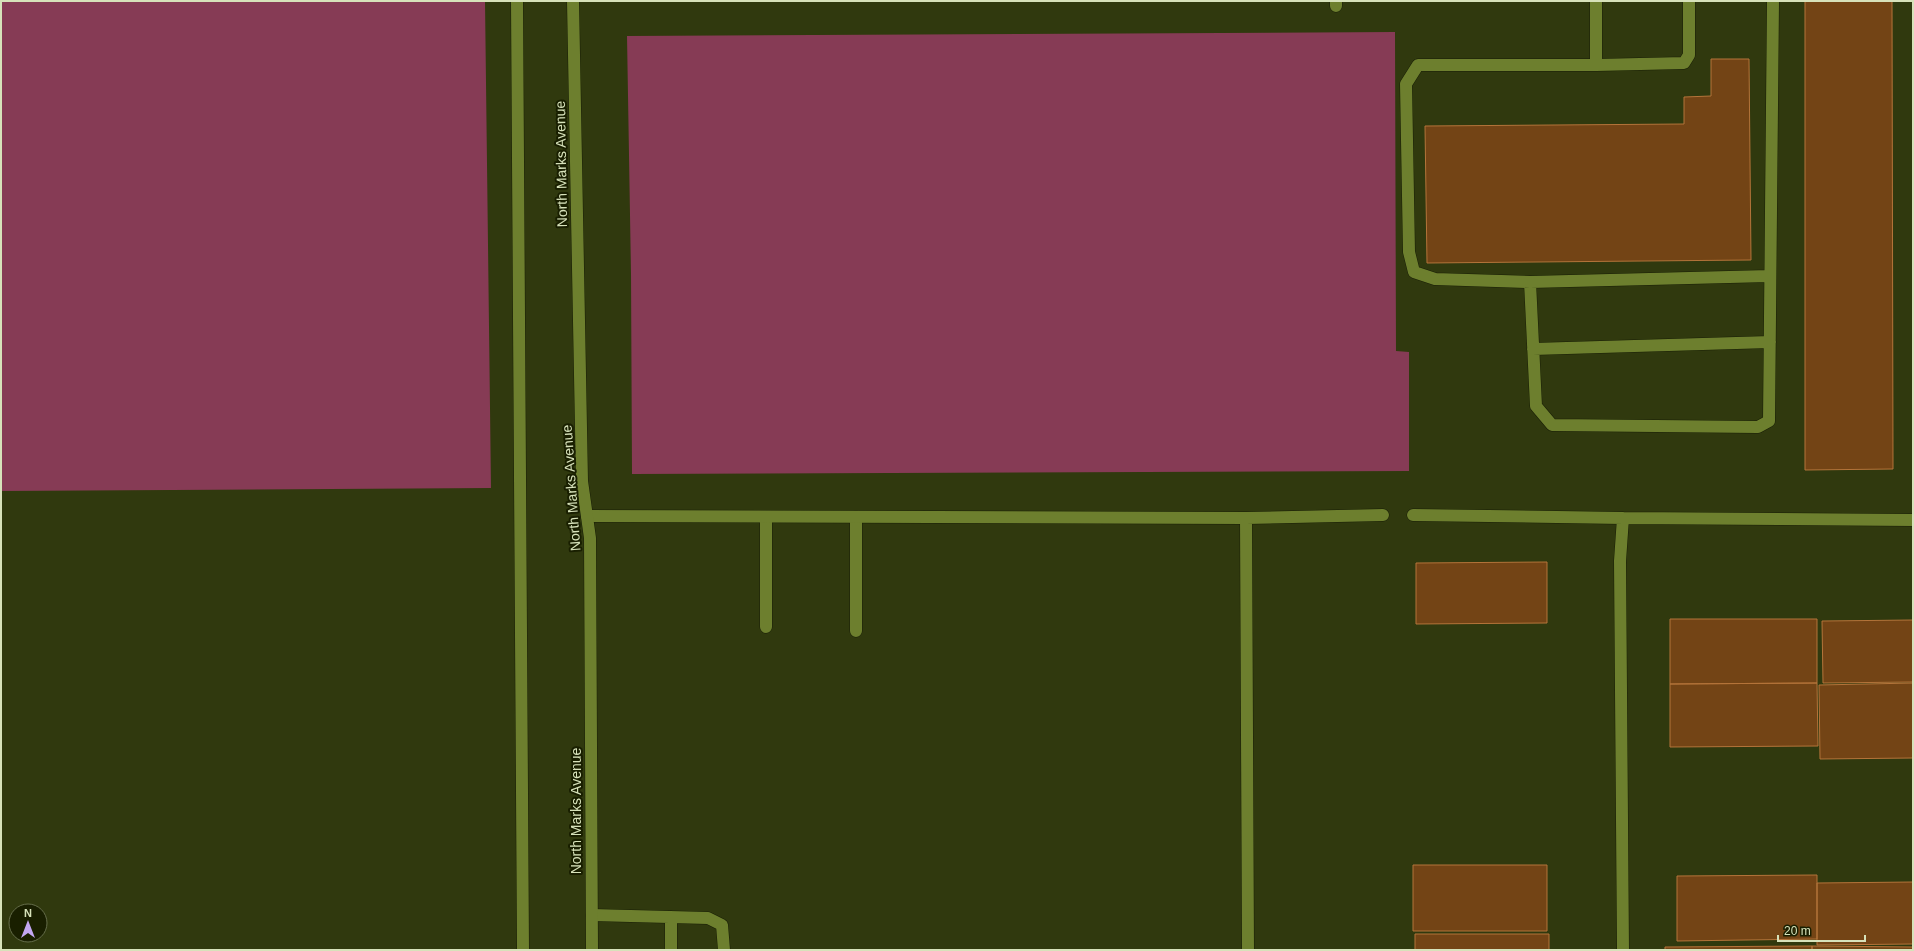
<svg xmlns="http://www.w3.org/2000/svg" width="1914" height="951" viewBox="0 0 1914 951" font-family="Arial,sans-serif">
  <rect width="100%" height="100%" fill="#30390e"/>
  <path fill="#863b55" d="M1 1H485L491 488 1 491Z
    M1395 32 1396 351 1409 352V471L632 474 631 274 627 36Z"/>
  <path fill="#734415" stroke="#b4743a" d="M1805 1H1892L1893 469 1805 470Z
    M1711 59H1749L1751 260 1427 263 1425 126 1684 124V97L1711 96Z
    M1547 562V623L1416 624V563Z
    M1670 619H1817V683L1670 684Z
    M1913 620V682L1823 683 1822 621Z
    M1817 683 1818 746 1670 747V684Z
    M1913 683V758L1820 759 1819 685Z
    M1413 865H1547V931H1413Z
    M1817 875V939L1677 941V876Z
    M1913 882V944L1817 945V883Z
    M1415 934H1549V950H1415Z
    M1812 946V950H1665V947Z
    M1812 946 1913 947V950H1812Z"/>
  <g fill="none" stroke-linecap="round" stroke-linejoin="round">
    <g stroke="#191f06" stroke-width="13">
      <path id="lane" d="M1336 1V6
        M1596 1V65
        M1689 1V55L1684 63 1596 65H1418L1406 84 1409 252 1414 272 1435 279 1530 282 1769 276
        M1530 282 1536 406 1552 425 1758 427 1769 421 1773 1
        M1533 349 1770 342
        M1413 515 1623 518
        M766 517V627
        M856 631V517
        M1623 950 1620 561 1623 518 1913 520"/>
    </g>
    <g stroke="#191f06" stroke-width="13">
      <path id="street" d="M587 516 1246 518 1248 950
        M1246 518 1383 515
        M592 915 708 918 722 925 724 950
        M671 917V950"/>
    </g>
    <g stroke="#191f06" stroke-width="13">
      <path id="secondary" d="M517 1 523 950
        M573 1 582 481 590 538 592 950"/>
    </g>
    <use href="#lane" stroke="#6d7f2e" stroke-width="12"/>
    <use href="#street" stroke="#6d7f2e" stroke-width="12"/>
    <use href="#secondary" stroke="#6d7f2e" stroke-width="12"/>
  </g>
  <g text-anchor="middle" dominant-baseline="central" stroke-width="4" stroke-linejoin="round" paint-order="stroke">
    <g font-size="14" fill="#d7e2ba" stroke="#191f00">
      <text transform="translate(561 164) rotate(-91)">North Marks Avenue</text>
      <text transform="translate(571 488) rotate(-94)">North Marks Avenue</text>
      <text transform="translate(576 811) rotate(-90)">North Marks Avenue</text>
    </g>
  </g>
  <rect width="1914" height="951" fill="none" stroke="#d7e2ba" stroke-width="4"/>
  <g transform="translate(28 923)"><circle r="19" fill="#191f00" stroke="#656d4a"/>
  <path d="M0-3L7 15L0 10L-7 15Z" fill="#c3a7f2"/>
  <text y="-6" font-size="11" font-weight="bold" text-anchor="middle" fill="#d7e2ba">N</text>
  </g>
  <path d="M1778 935v6h87v-6" fill="none" stroke="#d7e2ba" stroke-width="2"/>
  <text x="1784" y="935" font-size="12" fill="#d7e2ba" stroke="#191f00" stroke-width="3" paint-order="stroke">20 m</text>
</svg>
